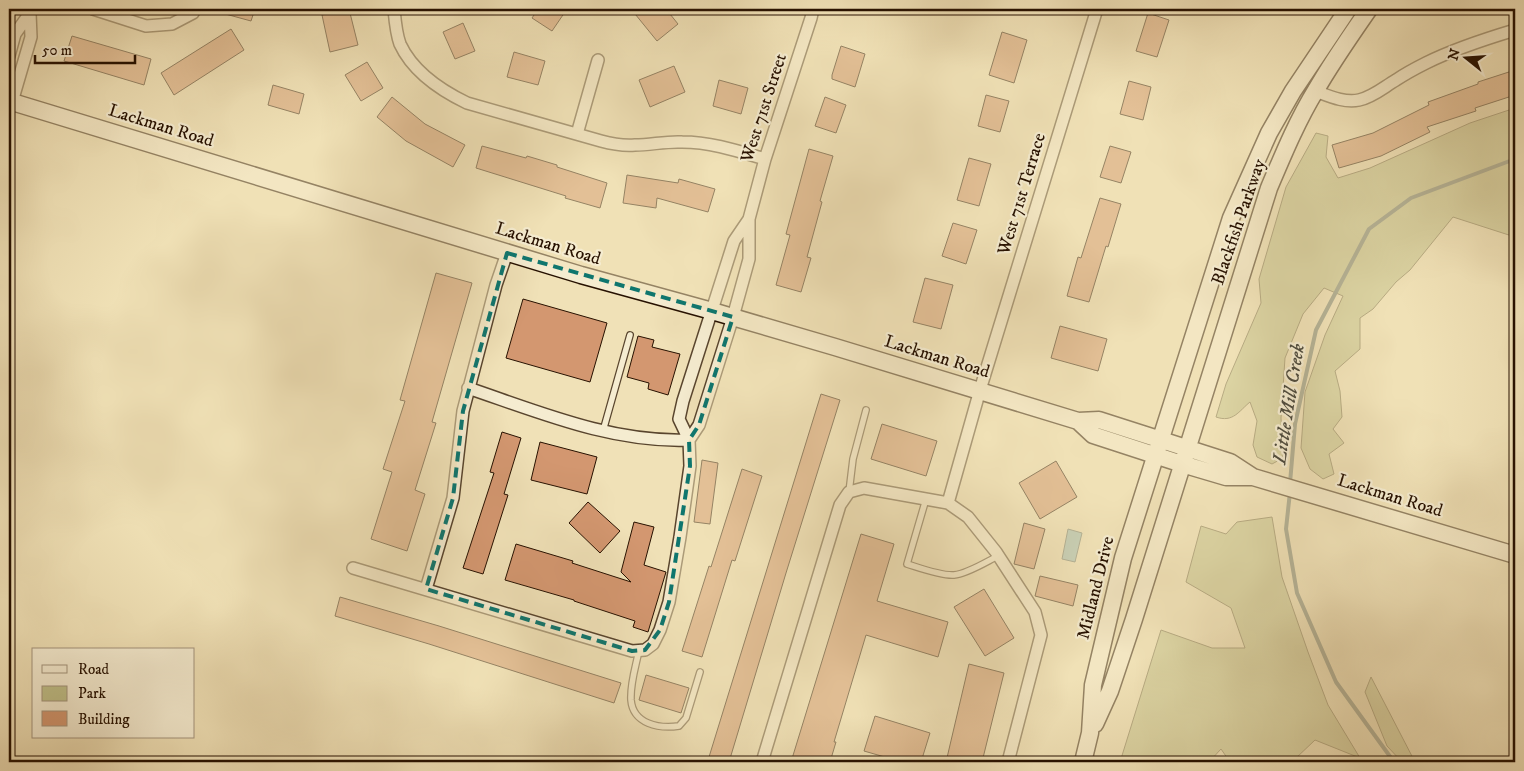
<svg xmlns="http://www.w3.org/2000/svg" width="1524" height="771" viewBox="0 0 1524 771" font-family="'IM FELL DW Pica',serif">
  <rect width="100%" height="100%" fill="#f0e1b7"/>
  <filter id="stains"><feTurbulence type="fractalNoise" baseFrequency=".004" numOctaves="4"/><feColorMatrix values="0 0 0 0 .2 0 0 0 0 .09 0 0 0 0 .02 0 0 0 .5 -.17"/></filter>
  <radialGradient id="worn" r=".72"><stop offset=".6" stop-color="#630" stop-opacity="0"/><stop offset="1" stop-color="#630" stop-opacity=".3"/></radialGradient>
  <path fill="#c0c18a" stroke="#746945" d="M1515 108V237L1453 217 1410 270 1396 282 1373 309 1360 318V349L1335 371 1340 391 1342 417 1333 429 1344 443 1329 454 1334 474 1323 479 1310 469 1301 448 1305 392 1325 335 1343 296 1324 288 1303 314 1285 358 1281 418 1283 458 1272 464 1257 457 1253 445 1257 421 1250 402C1239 411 1233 423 1216 417L1226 384 1261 303 1259 279 1286 187 1316 133 1328 136 1326 157 1338 178 1370 168 1470 123Z
    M1272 517 1282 577 1308 652 1328 705 1360 758 1315 740 1295 759 1300 762H1230L1221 749 1209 762H1120L1161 630 1212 648H1245L1231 608 1186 582 1201 526 1226 534 1237 522Z
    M1371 677 1415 762H1402L1387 746 1365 692Z"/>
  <path fill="#9bbcb5" stroke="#6d786d" d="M1068 529 1082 533 1075 562 1062 559Z"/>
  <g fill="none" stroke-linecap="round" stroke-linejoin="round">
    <path stroke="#6d786d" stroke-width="4" d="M1290 483 1295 424 1316 330 1369 229 1411 198 1515 159
      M1290 492 1286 529 1297 593 1336 682 1394 762"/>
  </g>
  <path fill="#d39770" stroke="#271100" d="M219 9H255L251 21 218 12Z
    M349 9 358 45 330 52 322 15Z
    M538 9H567L552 31 532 18Z
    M631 9H666L678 24 657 41Z
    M1148 13 1169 20 1157 57 1136 51Z
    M463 23 475 51 455 59 443 32Z
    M231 29 244 50 174 95 161 73Z
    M1002 32 1027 40 1014 83 989 75Z
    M72 36 151 59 144 85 64 61Z
    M841 46 865 54 855 87 832 79V75Z
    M514 52 545 61 538 85 507 77Z
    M367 62 383 88 361 101 345 75Z
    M674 66 685 92 650 107 639 80Z
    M1515 70V95L1475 108 1476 111 1427 127 1430 132 1381 156 1339 168 1332 145 1373 133 1429 105 1428 102 1478 84V82Z
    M719 80 748 88 741 114 713 106Z
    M1129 81 1151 87 1143 120 1120 114Z
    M273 85 304 94 299 114 268 105Z
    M986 95 1009 101 1000 132 978 126Z
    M392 97 425 124 465 145 453 167 406 141 377 117Z
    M825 97 846 105 836 133 815 126Z
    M482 146 526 158 527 156 557 165V167L607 183 600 208 565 198 566 196 476 168Z
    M1110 146 1131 152 1121 183 1100 177Z
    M809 149 833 156 820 201 822 202 807 257 811 258 801 292 776 285 790 235 786 234Z
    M969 158 991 164 979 206 957 200Z
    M627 175 678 183 679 179 715 189 708 212 657 198 656 208 623 203Z
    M1100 198 1121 204 1108 247 1106 246 1089 302 1067 296 1078 257 1081 258Z
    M953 223 977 230 966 264 942 256Z
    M436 273 472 283 432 422 436 423 415 490 425 494 407 551 371 539 392 472 383 469 405 401 400 400Z
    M925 278 953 285 941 329 913 322Z
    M523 299 607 323 590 382 506 358Z
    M1060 326 1107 339 1098 371 1051 358Z
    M638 336 654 340 652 347 680 354 668 395 648 389 649 383 627 377Z
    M821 394 840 400 786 573 729 762H727L709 757Z
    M882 424 937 441 926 476 871 459Z
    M502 432 521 438 504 494 508 495 483 574 463 568 494 473 490 472Z
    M540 442 597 457 587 494 531 480Z
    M702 460 718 463 710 524 694 522Z
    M1056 461 1077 497 1040 519 1019 483Z
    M742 469 762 476 735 561 732 560 702 657 682 651 709 566 711 567Z
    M588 502 620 531 600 553 569 523Z
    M634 522 654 527 644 565 666 572 648 632 633 627 635 621 574 601V600L505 580 516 544 573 561 572 563 631 582 621 572Z
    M1024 523 1045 529 1034 569 1014 564Z
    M861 534 894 544 877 601 948 622 938 657 866 635 834 742H836L830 762H791Z
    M1040 576 1078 585 1073 606 1035 596Z
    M984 589 1014 638 985 656 954 607Z
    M340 597 439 626 621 683 614 703 429 644 335 616Z
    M969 664 1004 673 982 762H946Z
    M646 675 689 688 681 713 639 700Z
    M875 716 930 733 921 762H902L864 751Z"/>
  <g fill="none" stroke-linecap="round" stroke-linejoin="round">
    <g stroke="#59452e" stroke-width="8">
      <path id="service" d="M603 431 630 335
        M849 492 853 459 866 410
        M926 499 907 564C920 568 941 576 954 575 967 574 986 562 998 556
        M639 650C636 666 630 683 631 700 633 724 659 729 679 726L686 718 700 672"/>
    </g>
    <g stroke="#59452e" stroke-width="14">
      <path id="minor" d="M93 9 146 26 172 24 193 13 195 9
        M394 9C395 20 396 33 400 44 413 72 440 90 467 103L601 141C612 144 623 146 635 145 651 145 666 141 682 142 711 142 738 151 765 159
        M9 56 15 34 30 13
        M1315 91C1329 96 1344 103 1359 100 1373 97 1384 87 1396 80 1405 74 1416 68 1426 63 1454 49 1485 39 1515 30
        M12 102 31 37 30 13
        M577 134 598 60
        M468 388C539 412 612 443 689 440
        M689 440 699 425 733 317 749 259V219L765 159 811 18 813 9
        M948 503 980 390 1097 9
        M353 568 632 651 645 650 653 644 660 630 669 602 680 537 690 466 689 440 679 419 683 401 734 241 749 219
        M426 589 453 498 463 411 496 285 507 253
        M762 762 840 505 849 492 864 488 948 503 968 517 996 552 1035 612 1041 635 1008 762"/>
    </g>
    <g stroke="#271100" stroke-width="19">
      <path id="secondary" d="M9 101 581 275 712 311 835 347 1078 421 1099 420 1230 462 1253 477 1515 555
        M1078 421 1093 435 1182 464 1226 477H1253
        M1095 724 1110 691 1134 619 1269 188C1283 155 1297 121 1316 90 1332 62 1351 35 1369 9
        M1083 762 1090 733 1093 685 1123 558 1231 218 1269 133 1293 91 1348 9"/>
    </g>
    <use href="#service" stroke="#f5ecd0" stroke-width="5.5"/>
    <use href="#minor" stroke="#f5ecd0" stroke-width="11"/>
    <use href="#secondary" stroke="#f5ecd0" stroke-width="16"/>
  </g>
  <path d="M0 0H1524V771H0ZM507 253 733 317 699 425 689 440 690 466 669 602 660 630 645 650 632 651 426 589 453 498 463 411Z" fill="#f0e1b7" fill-opacity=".55" fill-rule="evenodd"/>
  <path fill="none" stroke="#0f766e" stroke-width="4" stroke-dasharray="10 6" stroke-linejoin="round" d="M507 253 733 317 699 425 689 440 690 466 669 602 660 630 645 650 632 651 426 589 453 498 463 411Z"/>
  <g text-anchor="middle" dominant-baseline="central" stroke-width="4.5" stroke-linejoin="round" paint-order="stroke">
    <g font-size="18" fill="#271100" stroke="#f5ecd0">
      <text transform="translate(764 108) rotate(-72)">West 71st Street</text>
      <text transform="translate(161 126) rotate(17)">Lackman Road</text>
      <text transform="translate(1022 194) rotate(-73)">West 71st Terrace</text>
      <text transform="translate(1239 222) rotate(-71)">Blackfish Parkway</text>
      <text transform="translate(548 244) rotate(17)">Lackman Road</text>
      <text transform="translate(937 357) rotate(17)">Lackman Road</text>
      <text transform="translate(1390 496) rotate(17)">Lackman Road</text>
      <text transform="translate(1096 588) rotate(-76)">Midland Drive</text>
    </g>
    <g font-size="19" font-style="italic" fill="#504d3f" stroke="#f5ecd0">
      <text transform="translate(1289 404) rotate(-81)">Little Mill Creek</text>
    </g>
  </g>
  <rect width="1524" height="771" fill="none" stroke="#f0e1b7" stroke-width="30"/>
  <rect x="10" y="10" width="1504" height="751" fill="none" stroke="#271100" stroke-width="2.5"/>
  <rect x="15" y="15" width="1494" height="741" fill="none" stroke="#271100"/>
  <rect x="32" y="648" width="162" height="90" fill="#f5ecd0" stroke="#a3947d"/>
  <rect x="42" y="665" width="25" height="8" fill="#f5ecd0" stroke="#a3947d"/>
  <text x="78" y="674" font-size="15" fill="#271100">Road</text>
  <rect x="42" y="686" width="25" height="15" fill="#c0c18a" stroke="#a3947d"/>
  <text x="78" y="698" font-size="15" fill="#271100">Park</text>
  <rect x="42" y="711" width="25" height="15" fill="#d39770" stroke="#a3947d"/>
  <text x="78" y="724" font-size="15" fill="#271100">Building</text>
  <g transform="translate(1466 58) rotate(287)" stroke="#f5ecd0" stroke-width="4" paint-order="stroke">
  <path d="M0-4L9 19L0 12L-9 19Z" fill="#271100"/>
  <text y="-8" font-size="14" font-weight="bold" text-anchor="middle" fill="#271100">N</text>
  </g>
  <path d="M35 55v8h100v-8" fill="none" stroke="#271100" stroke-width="2.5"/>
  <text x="42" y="55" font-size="15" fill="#271100" stroke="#f5ecd0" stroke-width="4" paint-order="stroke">50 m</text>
  <rect width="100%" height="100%" filter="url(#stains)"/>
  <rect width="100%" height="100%" fill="url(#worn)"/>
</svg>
